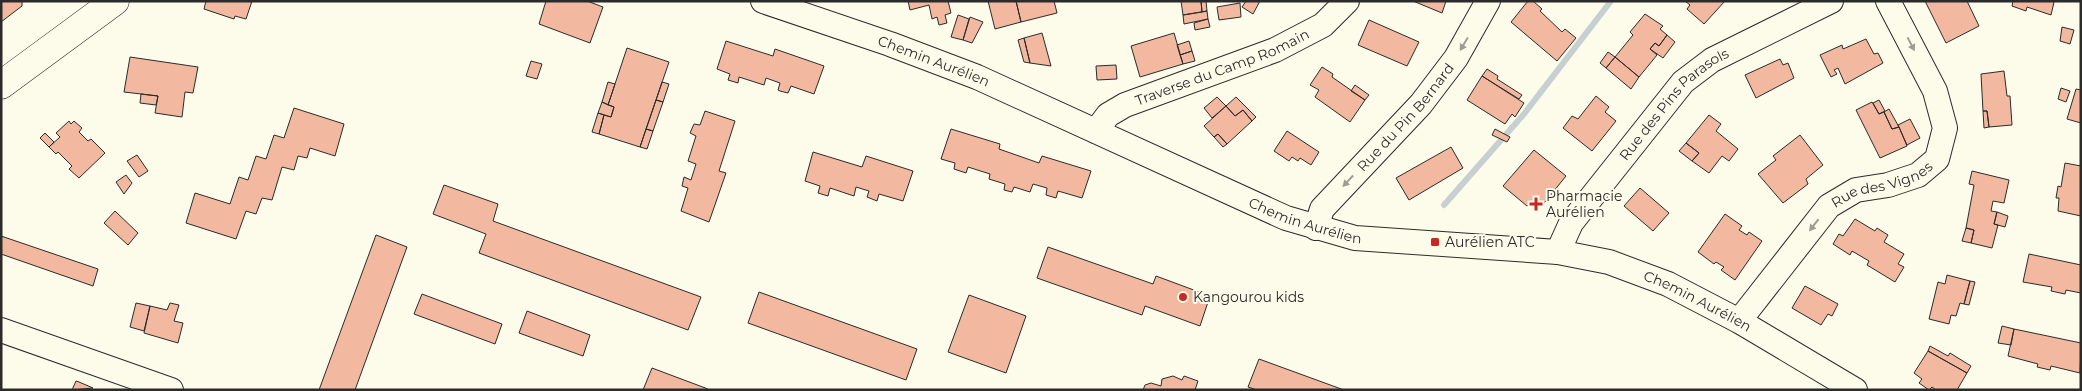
<svg xmlns="http://www.w3.org/2000/svg" width="2082" height="391" viewBox="0 0 2082 391" font-family="Montserrat,sans-serif">
  <rect width="100%" height="100%" fill="#fdfbea"/>
  <g fill="none" stroke-linecap="round" stroke-linejoin="round">
    <path stroke="#c7d0d0" stroke-width="6" d="M1444 205 1524 114 1611 1"/>
  </g>
  <path fill="#f2b8a0" stroke="#2b2b2b" d="M1 1H22V6L1 22Z
    M206 1H252L246 19 235 16 234 19 204 9Z
    M546 1H587L603 7 590 43 539 24Z
    M908 1H948L951 13 945 15 947 23 939 25 937 17 932 19 929 5 910 10Z
    M988 1H1016L1021 22 995 29Z
    M1016 1H1054L1057 13 1021 22Z
    M1181 1H1201L1202 12 1183 15Z
    M1201 1H1206L1207 11 1202 12Z
    M1246 1H1260L1253 14 1242 7Z
    M1413 1H1446L1442 13Z
    M1528 1H1533L1542 9 1540 11 1562 32 1565 29 1576 38 1557 61 1511 22Z
    M1685 1H1725L1704 24 1687 9 1690 5Z
    M1925 1H1967L1979 26 1946 43Z
    M2013 1H2051L2054 2 2051 15 2027 7 2026 11 2012 6Z
    M1240 3 1241 17 1219 20 1217 7Z
    M1207 11 1208 19 1184 24 1183 15Z
    M1645 14 1663 26 1660 29 1667 35 1659 46 1655 43 1650 49 1657 55 1639 77 1615 57 1633 35 1630 32Z
    M958 15 969 19 963 40 951 37Z
    M970 17 983 22 972 43 963 40Z
    M1208 19 1210 27 1195 30 1194 23Z
    M1369 20 1419 42 1407 66 1358 45Z
    M2062 27 2074 30 2070 44 2060 41Z
    M1042 33 1051 66 1030 63 1024 38Z
    M1174 33 1183 64 1140 77 1131 46Z
    M1667 35 1675 42 1663 58 1650 49 1655 43 1659 46Z
    M1024 38 1030 63 1024 62 1018 40Z
    M1866 39 1874 54 1878 53 1883 63 1845 84 1838 68 1834 70 1837 74 1831 77 1820 55 1842 45 1843 49Z
    M726 41 773 56 775 49 824 66 814 94 791 86 788 93 780 91 778 90 780 83 766 78 764 85 739 77 738 83 728 80 730 74 717 69Z
    M1189 41 1192 51 1180 55 1177 45Z
    M627 48 669 62 640 147 599 134 604 115 611 117 614 107 608 105Z
    M1192 51 1195 61 1183 64 1180 55Z
    M1608 52 1615 57 1606 68 1600 63Z
    M130 57 198 67 193 93 185 92 182 117 155 113 158 96 124 92Z
    M1615 57 1639 77 1631 89 1606 68Z
    M1780 59 1783 65 1788 63 1794 78 1756 98 1745 75Z
    M531 61 542 64 537 79 526 76Z
    M1116 65 1117 79 1097 80 1096 66Z
    M1322 67 1333 74 1332 77 1365 100 1350 122 1315 97 1319 90 1310 85Z
    M1487 69 1498 76 1497 79 1522 95 1519 99 1482 76Z
    M2004 71 2007 96H2010L2012 125 1989 127 1987 111H1983L1981 74Z
    M1482 76 1524 103 1515 117 1512 114 1505 124 1467 100Z
    M608 82 615 84 608 105 602 102Z
    M662 82 669 84 663 102 656 100Z
    M1355 85 1369 95 1365 100 1351 91Z
    M2061 88 2070 91 2066 102 2058 99Z
    M2076 89 2081 90V123L2067 119Z
    M141 94 158 96 156 105 140 103Z
    M1596 96 1609 107 1605 112 1616 121 1592 151 1563 128 1572 116 1578 119Z
    M1217 97 1226 106 1212 118 1204 108Z
    M1236 97 1256 117 1252 121 1243 110 1235 116 1226 106Z
    M656 100 663 102 653 131 646 129Z
    M1879 100 1885 111 1879 114 1873 103Z
    M602 102 614 107 611 117 598 113Z
    M1872 102 1879 114 1884 112 1892 129 1899 127 1907 146 1880 158 1856 110Z
    M1226 106 1235 116 1243 110 1252 121 1227 144 1218 134 1214 137 1204 126Z
    M294 108 344 124 335 156 310 148 307 158 298 156 294 170 282 167 272 200 262 198 256 214 246 211 236 239 186 223 195 193 230 204 239 177 248 180 256 156 266 159 274 135 284 138Z
    M1889 109 1899 127 1892 129 1884 112Z
    M705 111 735 121 719 171 726 173 709 222 681 211 688 188 682 186 684 177 691 180 696 164 688 161 696 136 690 133 694 124 700 125Z
    M1983 111H1987L1989 127 1984 128Z
    M598 113 604 115 599 134 592 132Z
    M1709 115 1721 124 1716 131 1738 149 1729 161 1722 156 1709 173 1692 161 1699 153 1686 143Z
    M1910 119 1920 138 1907 145 1898 125Z
    M69 121 71 124 74 121 82 128 79 132 88 141 91 139 105 153 79 178 69 169 72 166 58 152 56 154 49 147 60 137 56 133Z
    M646 129 653 131 647 149 640 147Z
    M951 129 1000 144 999 149 1039 163 1042 156 1091 171 1082 198 1058 191 1056 198 1046 195 1047 188 1033 184 1030 192 1014 187 1012 192 1004 190 1005 184 989 179 990 174 968 167 966 173 954 169 955 163 941 159Z
    M1495 129 1510 137 1507 142 1492 135Z
    M1287 131 1319 152 1311 165 1300 158 1298 161 1292 157 1289 161 1274 151Z
    M45 133 54 142 49 147 40 138Z
    M1218 134 1227 144 1223 147 1214 137Z
    M1800 135 1823 165 1806 179 1808 184 1783 203 1758 174 1776 160 1773 156Z
    M1686 143 1699 153 1692 161 1679 151Z
    M1451 147 1463 168 1409 200 1396 178Z
    M1534 150 1566 176 1545 202 1527 206 1503 186Z
    M813 152 862 167 866 156 913 171 903 201 879 194 877 201 867 197 869 191 856 187 854 196 830 188 828 196 818 193 820 186 805 181Z
    M137 155 148 171 139 177 127 161Z
    M2065 163 2081 166V216L2058 211 2059 198H2056L2058 186 2061 187Z
    M1972 171 2009 180 2004 203 1993 201 1991 211 1997 212 1994 224 1998 225 1992 248 1971 243 1974 230 1966 228 1974 185 1969 184Z
    M126 175 132 183 124 194 116 182Z
    M444 185 498 204 493 221 701 297 688 330 479 253 486 234 433 214Z
    M1640 188 1669 213 1653 231 1624 206Z
    M115 211 138 233 128 245 104 223Z
    M1997 212 2008 216 2005 227 1994 224Z
    M1725 214 1742 226 1739 230 1747 235 1749 232 1762 241 1735 280 1721 270 1724 267 1716 262 1714 264 1698 252Z
    M1855 219 1875 231 1877 228 1888 235 1884 242 1904 254 1898 264 1904 267 1895 282 1867 265 1869 261 1852 251 1850 255 1833 244 1839 234 1843 236Z
    M1966 228 1974 230 1971 243 1962 241Z
    M376 235 407 247 355 390H319Z
    M1 236 98 269 93 286 1 254Z
    M1048 247 1153 284 1156 276 1210 296 1200 326 1145 306 1142 315 1037 278Z
    M2029 254 2081 265V293L2066 290 2065 294 2051 291 2052 287 2023 282Z
    M1947 275 1970 281 1964 304 1960 303 1956 316 1951 315 1949 324 1929 319 1938 282 1945 284Z
    M1970 281 1975 282 1969 305 1964 304Z
    M1805 286 1838 304 1832 316 1828 314 1821 325 1792 308Z
    M759 292 917 349 906 380 748 323Z
    M422 294 502 324 495 344 414 314Z
    M969 295 1026 316 1006 373 948 352Z
    M136 303 150 306 144 331 130 327Z
    M170 303 179 305 174 321 183 323 178 343 144 333 150 306 167 310Z
    M527 311 590 335 583 356 519 333Z
    M2002 326 2014 329 2011 345 1998 343Z
    M2014 329 2081 343 2080 373 2051 366 2050 370 2037 367 2038 364 2008 356Z
    M1930 346 1948 356 1950 353 1971 366 1967 373 1928 351Z
    M1928 351 1967 373 1957 390H1936L1932 387 1929 390 1919 383 1922 379 1914 373Z
    M1259 359 1344 390H1257L1248 387Z
    M652 368 708 389V390H643Z
    M1173 376 1182 380 1184 376 1198 381 1195 390H1143L1145 385 1151 383 1161 386 1162 379Z
    M76 381 79 382 93 388 72 390Z"/>
  <g fill="none" stroke-linecap="round" stroke-linejoin="round">
    <g stroke="#2b2b2b" stroke-width="26">
      <g id="minor">
        <path id="s1" d="M763 1 890 44 977 77 1286 218 1355 238 1558 252 1609 262 1668 284 1739 321 1855 390"/>
        <path id="s2" d="M1096 131 1108 115 1125 105 1275 50 1323 25 1347 1"/>
        <path id="s3" d="M1316 228 1322 209 1421 104 1456 58 1488 1"/>
        <path id="s4" d="M1558 252 1571 223 1683 82 1712 60 1831 1"/>
        <path id="s5" d="M1739 321 1829 206 1856 190 1888 185 1918 175 1937 159 1945 128 1935 91 1888 1"/>
        <path d="M1 330 171 390"/>
      </g>
    </g>
    <g stroke="#2b2b2b" stroke-width="29">
      <path id="major" d="M1 85 115 1"/>
    </g>
    <use href="#minor" stroke="#fdfbea" stroke-width="24"/>
    <use href="#major" stroke="#fdfbea" stroke-width="28"/>
  </g>
  <defs><path id="oneway-solid" d="M-6-.8H1V-3.2L6.5 0L1 3.2V.8H-6Z" transform="scale(1.25)"/></defs>
  <g fill="#9e9d94">
    <use href="#oneway-solid" transform="translate(1464 44) rotate(121)"/>
    <use href="#oneway-solid" transform="translate(1911 44) rotate(62)"/>
    <use href="#oneway-solid" transform="translate(1348 181) rotate(133)"/>
    <use href="#oneway-solid" transform="translate(1814 225) rotate(128)"/>
  </g>
  <g fill="#c62828" stroke="#fdfbea" stroke-width="2">
    <path d="M1533.5 196.5h5v5h5v5h-5v5h-5v-5h-5v-5h5z"/>
    <rect x="1430" y="237" width="10" height="10" rx="2.5"/>
    <circle cx="1183" cy="297" r="5"/>
  </g>
  <g text-anchor="middle" dominant-baseline="central" stroke-width="4" stroke-linejoin="round" paint-order="stroke">
    <g font-size="14" fill="#2b2b2b" stroke="#fdfbea">
      <text stroke="none"><textPath href="#s1" startOffset="181">Chemin Aurélien</textPath></text>
      <text stroke="none"><textPath href="#s2" startOffset="144">Traverse du Camp Romain</textPath></text>
      <text stroke="none"><textPath href="#s4" startOffset="190">Rue des Pins Parasols</textPath></text>
      <text stroke="none"><textPath href="#s3" startOffset="144">Rue du Pin Bernard</textPath></text>
      <text stroke="none"><textPath href="#s5" startOffset="204">Rue des Vignes</textPath></text>
      <text stroke="none"><textPath href="#s1" startOffset="586">Chemin Aurélien</textPath></text>
      <text stroke="none"><textPath href="#s1" startOffset="991">Chemin Aurélien</textPath></text>
    </g>
    <g font-size="14" fill="#2b2b2b" stroke="#fdfbea" text-anchor="start">
      <text x="1546" y="196">Pharmacie<tspan x="1546" dy="16">Aurélien</tspan></text>
      <text x="1445" y="242">Aurélien ATC</text>
      <text x="1193" y="297">Kangourou kids</text>
    </g>
  </g>
  <rect width="2082" height="391" fill="none" stroke="#2b2b2b" stroke-width="5"/>
</svg>
